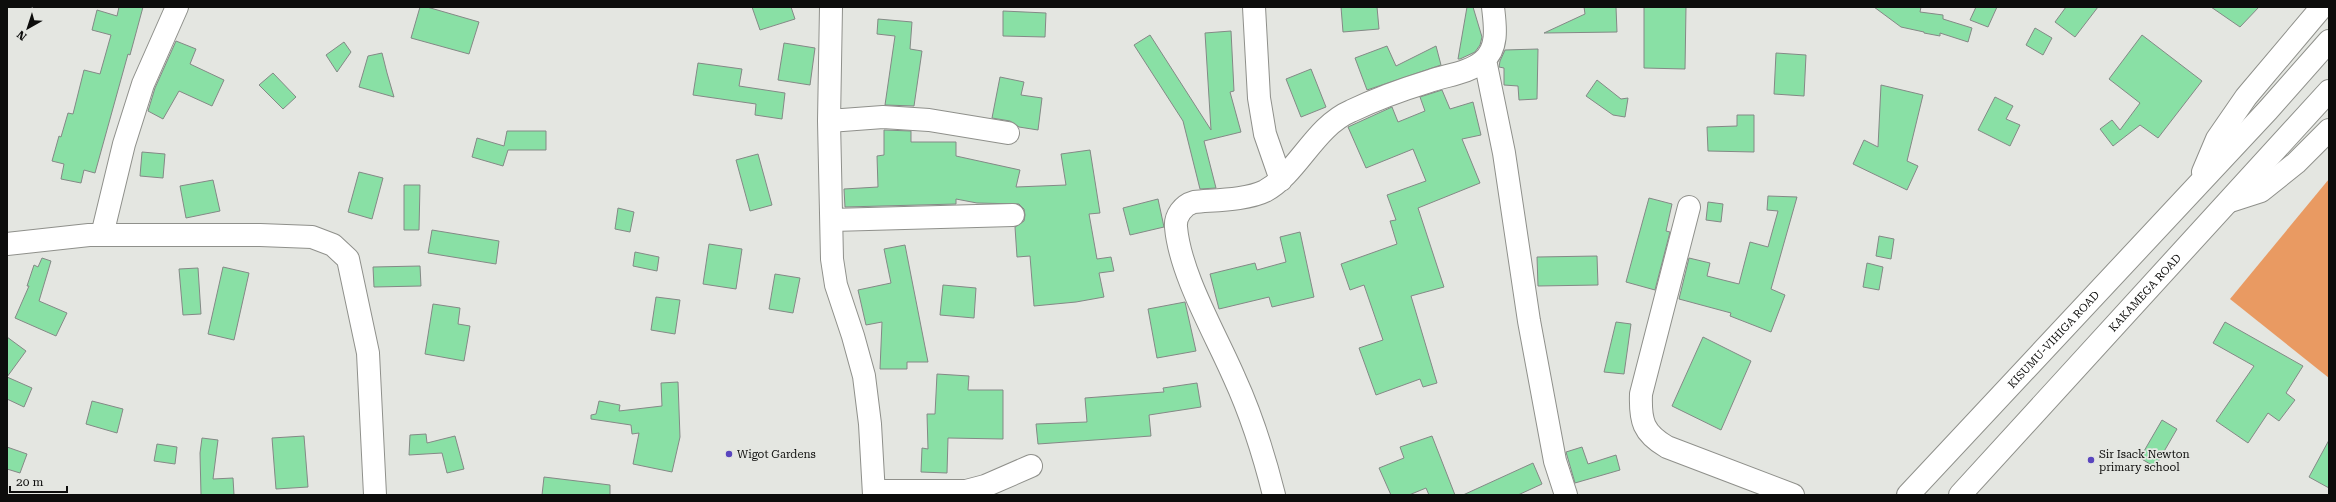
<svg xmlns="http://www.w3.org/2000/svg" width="2336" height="502" viewBox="0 0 2336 502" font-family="'Roboto Serif',serif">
  <rect width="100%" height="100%" fill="#e4e6e1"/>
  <path fill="#e99a62" d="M2329 179V378L2230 299Z"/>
  <path fill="#89e0a5" stroke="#848986" d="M119 7H143L130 55 128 54 95 173 84 170 81 183 61 179 64 164 52 161 59 136 61 137 68 113 73 114 84 70 100 74 111 35 92 30 97 10 117 16Z
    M420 7H427L479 22 469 54 411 38Z
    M752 7H791L795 19 760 30Z
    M1341 7H1377L1379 29 1343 32Z
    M1467 7H1473L1482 37 1480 45 1475 52 1460 59H1458Z
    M1584 7H1616L1617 32 1544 33 1585 14Z
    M1644 7H1686L1685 69 1644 68Z
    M1874 7H1921L1920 12 1943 15V19L1972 28 1968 42 1940 33V36L1924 33V32L1901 27Z
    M1976 7H1997L1988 27 1970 20Z
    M2066 7H2098L2075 37 2055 22Z
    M2211 7H2259L2240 27Z
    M1003 11 1046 13 1045 37 1003 36Z
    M878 19 912 22 910 49 922 51 914 106 885 105 895 36 877 34Z
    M2035 28 2052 38 2043 55 2026 45Z
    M1231 31 1234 91 1230 92 1241 132 1204 141 1216 188 1200 189 1183 121 1134 45 1150 35 1211 130 1205 33Z
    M2142 35 2202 81 2158 138 2140 125 2113 146 2100 129 2112 120 2120 130 2140 103 2109 79Z
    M176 41 196 49 190 64 224 80 212 106 179 91 163 119 148 111 155 88Z
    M344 42 351 52 337 72 326 55Z
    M784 43 815 48 810 85 778 80Z
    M1387 46 1396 66 1436 46 1441 65 1367 90 1355 58Z
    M1538 49 1537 99 1519 100 1518 86 1504 85V68L1499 67 1500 61 1505 50Z
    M382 53 387 73 394 97 359 87 368 56Z
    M1776 53 1806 55 1804 96 1774 94Z
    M698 63 742 69 739 86 785 93 782 119 755 115 756 104 693 95Z
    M1311 69 1326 107 1301 117 1286 79Z
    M273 73 296 97 283 109 259 85Z
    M1000 77 1024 82 1021 95 1042 98 1038 130 1019 127 1010 121 992 118Z
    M1597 80 1621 99 1628 98 1625 117 1613 115 1586 96Z
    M1881 85 1923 95 1907 161 1918 166 1907 190 1853 164 1864 140 1878 147Z
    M1442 90 1450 109 1473 102 1481 135 1462 139 1480 183 1418 208 1444 287 1411 296 1437 383 1423 387 1420 379 1376 395 1359 348 1383 340 1364 285 1350 290 1341 264 1397 244 1390 221 1396 220 1387 195 1426 181 1413 149 1366 168 1348 127 1392 107 1398 122 1425 111 1420 97Z
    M1995 97 2013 106 2006 119 2020 125 2010 146 1978 130Z
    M1737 115H1754V152L1708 151 1707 127 1737 126Z
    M884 130 911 131V142H956V156L1020 170 1016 187 1066 185 1061 154 1090 150 1100 213 1089 214 1097 259 1111 257 1114 271 1099 273 1104 297 1076 302 1034 306 1030 256 1017 257 1015 227 1024 221 1025 215 1024 209 1019 204 977 203 956 199V204L845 207 844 189 878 187 877 156 884 155Z
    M507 131H546V150H508L503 166 472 157 477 138 504 146Z
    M142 152 165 154 163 178 140 176Z
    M758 154 772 205 750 211 736 160Z
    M359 172 383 178 372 219 348 212Z
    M213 180 220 211 186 218 180 186Z
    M404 185H420L419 230H404Z
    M1768 196 1797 197 1771 289 1785 295 1771 332 1730 316 1731 313 1679 299 1689 258 1710 263 1707 276 1739 284 1750 242 1768 247 1778 211 1767 210Z
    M1649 198 1672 204 1666 231 1670 232 1655 290 1626 282Z
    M1158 199 1164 227 1130 235 1123 208Z
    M1708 202 1723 204 1721 222 1706 220Z
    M618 208 634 212 630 232 615 229Z
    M432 230 499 241 496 264 428 253Z
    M1300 232 1314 297 1272 307 1269 297 1219 309 1210 274 1255 263 1257 270 1286 262 1280 237Z
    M1879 236 1894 239 1891 259 1876 256Z
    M709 244 742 249 736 289 703 284Z
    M905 245 928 362H907V369H880L882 322 866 325 858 290 891 283 884 249Z
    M635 252 659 257 657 271 633 266Z
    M1597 256 1598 285 1538 286 1537 257Z
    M42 258 51 261 39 301 67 313 56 336 15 318 29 286H27L34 265 38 267Z
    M1867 263 1883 267 1879 290 1863 287Z
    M420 266 421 286 374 287 373 267Z
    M223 267 249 273 234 340 208 334Z
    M198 268 201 314 183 315 179 269Z
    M775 274 800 278 793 313 769 309Z
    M943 285 976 288 974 318 940 315Z
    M656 297 680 300 675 334 651 330Z
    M1185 302 1196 351 1157 358 1148 309Z
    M433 304 460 308 458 324 470 326 464 361 425 354Z
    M1616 322 1631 324 1624 374 1604 372Z
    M2225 322 2303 366 2286 393 2295 400 2279 421 2268 413 2248 443 2216 421 2254 366 2213 343Z
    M7 337 26 351 7 377 32 388 24 407 7 399Z
    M1703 337 1751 361 1721 430 1672 406Z
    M937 374 969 376 968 390H1003V439L948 438 947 473 921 472 922 448 928 449 927 414H935Z
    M678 382 680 437 672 472 633 464 639 433 632 434 631 425 591 419V415L596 414 599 401 620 405 619 411 662 406 661 383Z
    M1197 383 1201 407 1149 415 1151 436 1038 444 1036 424 1087 422 1085 398 1164 392 1163 388Z
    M92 401 123 409 117 433 86 424Z
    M2162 420 2177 429 2155 467 2140 458Z
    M426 434 427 443 455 436 464 469 447 473 442 453 409 455 410 435Z
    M304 436 308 487 276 489 272 438Z
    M1432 436 1455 495H1429L1426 488 1409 495H1391L1379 468 1404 458 1400 447Z
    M202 438 218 440 213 479 233 478 234 495H201L200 453Z
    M2329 440V488L2309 477Z
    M157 444 177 447 175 464 154 461Z
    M7 447 27 454 20 473 7 469Z
    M1582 447 1588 464 1616 455 1620 470 1575 483 1566 452Z
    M1533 463 1542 484 1518 495H1463Z
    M544 477 610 485V495H542Z"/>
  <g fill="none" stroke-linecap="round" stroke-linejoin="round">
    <g stroke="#8f908b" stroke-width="24">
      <path id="minor" d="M831 7 829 121 832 259 836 285 853 336 864 376 870 424 874 495
        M1254 7 1259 98 1265 134 1281 180
        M1485 60 1504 153 1529 321 1555 461 1566 495
        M829 121 883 117 929 120 1008 133
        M1689 207 1641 394C1640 421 1643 433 1667 447L1793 495
        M832 220 1013 215
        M102 235 124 144 143 84 177 7
        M7 244 89 235H260L312 237 333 245 348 259 368 353 375 495
        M874 491H966L985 486 1031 466
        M1274 495C1264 455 1251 414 1234 377 1215 333 1180 274 1176 227 1175 216 1183 205 1194 202 1214 200 1247 200 1265 191 1298 173 1314 127 1351 111 1376 99 1404 89 1430 81 1447 75 1469 73 1483 61 1499 48 1495 25 1493 7"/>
    </g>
    <g stroke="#8f908b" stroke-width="24">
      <g id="highway">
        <path d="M2203 172 2217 139 2246 97 2322 7"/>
        <path d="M2230 201 2261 191 2296 163 2329 130"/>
        <path id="s1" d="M1908 495 2268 110 2329 41"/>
        <path id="s2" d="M1960 495 2329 91"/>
      </g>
    </g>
    <use href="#minor" stroke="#fff" stroke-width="22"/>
    <use href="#highway" stroke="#fff" stroke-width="22"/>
  </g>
  <g fill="#5945be" stroke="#e4e6e1" stroke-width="1.5">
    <circle cx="729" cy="454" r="4"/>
    <circle cx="2091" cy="460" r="4"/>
  </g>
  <g text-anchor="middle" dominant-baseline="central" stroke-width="3.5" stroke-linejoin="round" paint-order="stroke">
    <g font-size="11" fill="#0d0d0c" stroke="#e4e6e1">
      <text stroke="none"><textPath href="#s2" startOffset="274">KAKAMEGA ROAD</textPath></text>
      <text stroke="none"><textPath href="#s1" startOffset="213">KISUMU-VIHIGA ROAD</textPath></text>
    </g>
    <g font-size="11" fill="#0d0d0c" stroke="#e4e6e1" text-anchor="start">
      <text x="737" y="454">Wigot Gardens</text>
      <text x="2099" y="454">Sir Isack Newton<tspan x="2099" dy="13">primary school</tspan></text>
    </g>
  </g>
  <rect width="2336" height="502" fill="none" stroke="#0d0d0c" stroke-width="16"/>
  <g transform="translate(28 28) rotate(219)" stroke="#e4e6e1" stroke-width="3" paint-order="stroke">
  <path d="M0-3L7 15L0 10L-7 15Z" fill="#0d0d0c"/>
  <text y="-6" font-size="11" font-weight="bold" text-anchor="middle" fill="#0d0d0c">N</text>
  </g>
  <path d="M10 486v6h57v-6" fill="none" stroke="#0d0d0c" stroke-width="2"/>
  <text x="16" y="486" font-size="12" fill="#0d0d0c" stroke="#e4e6e1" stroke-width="3" paint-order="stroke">20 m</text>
</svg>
